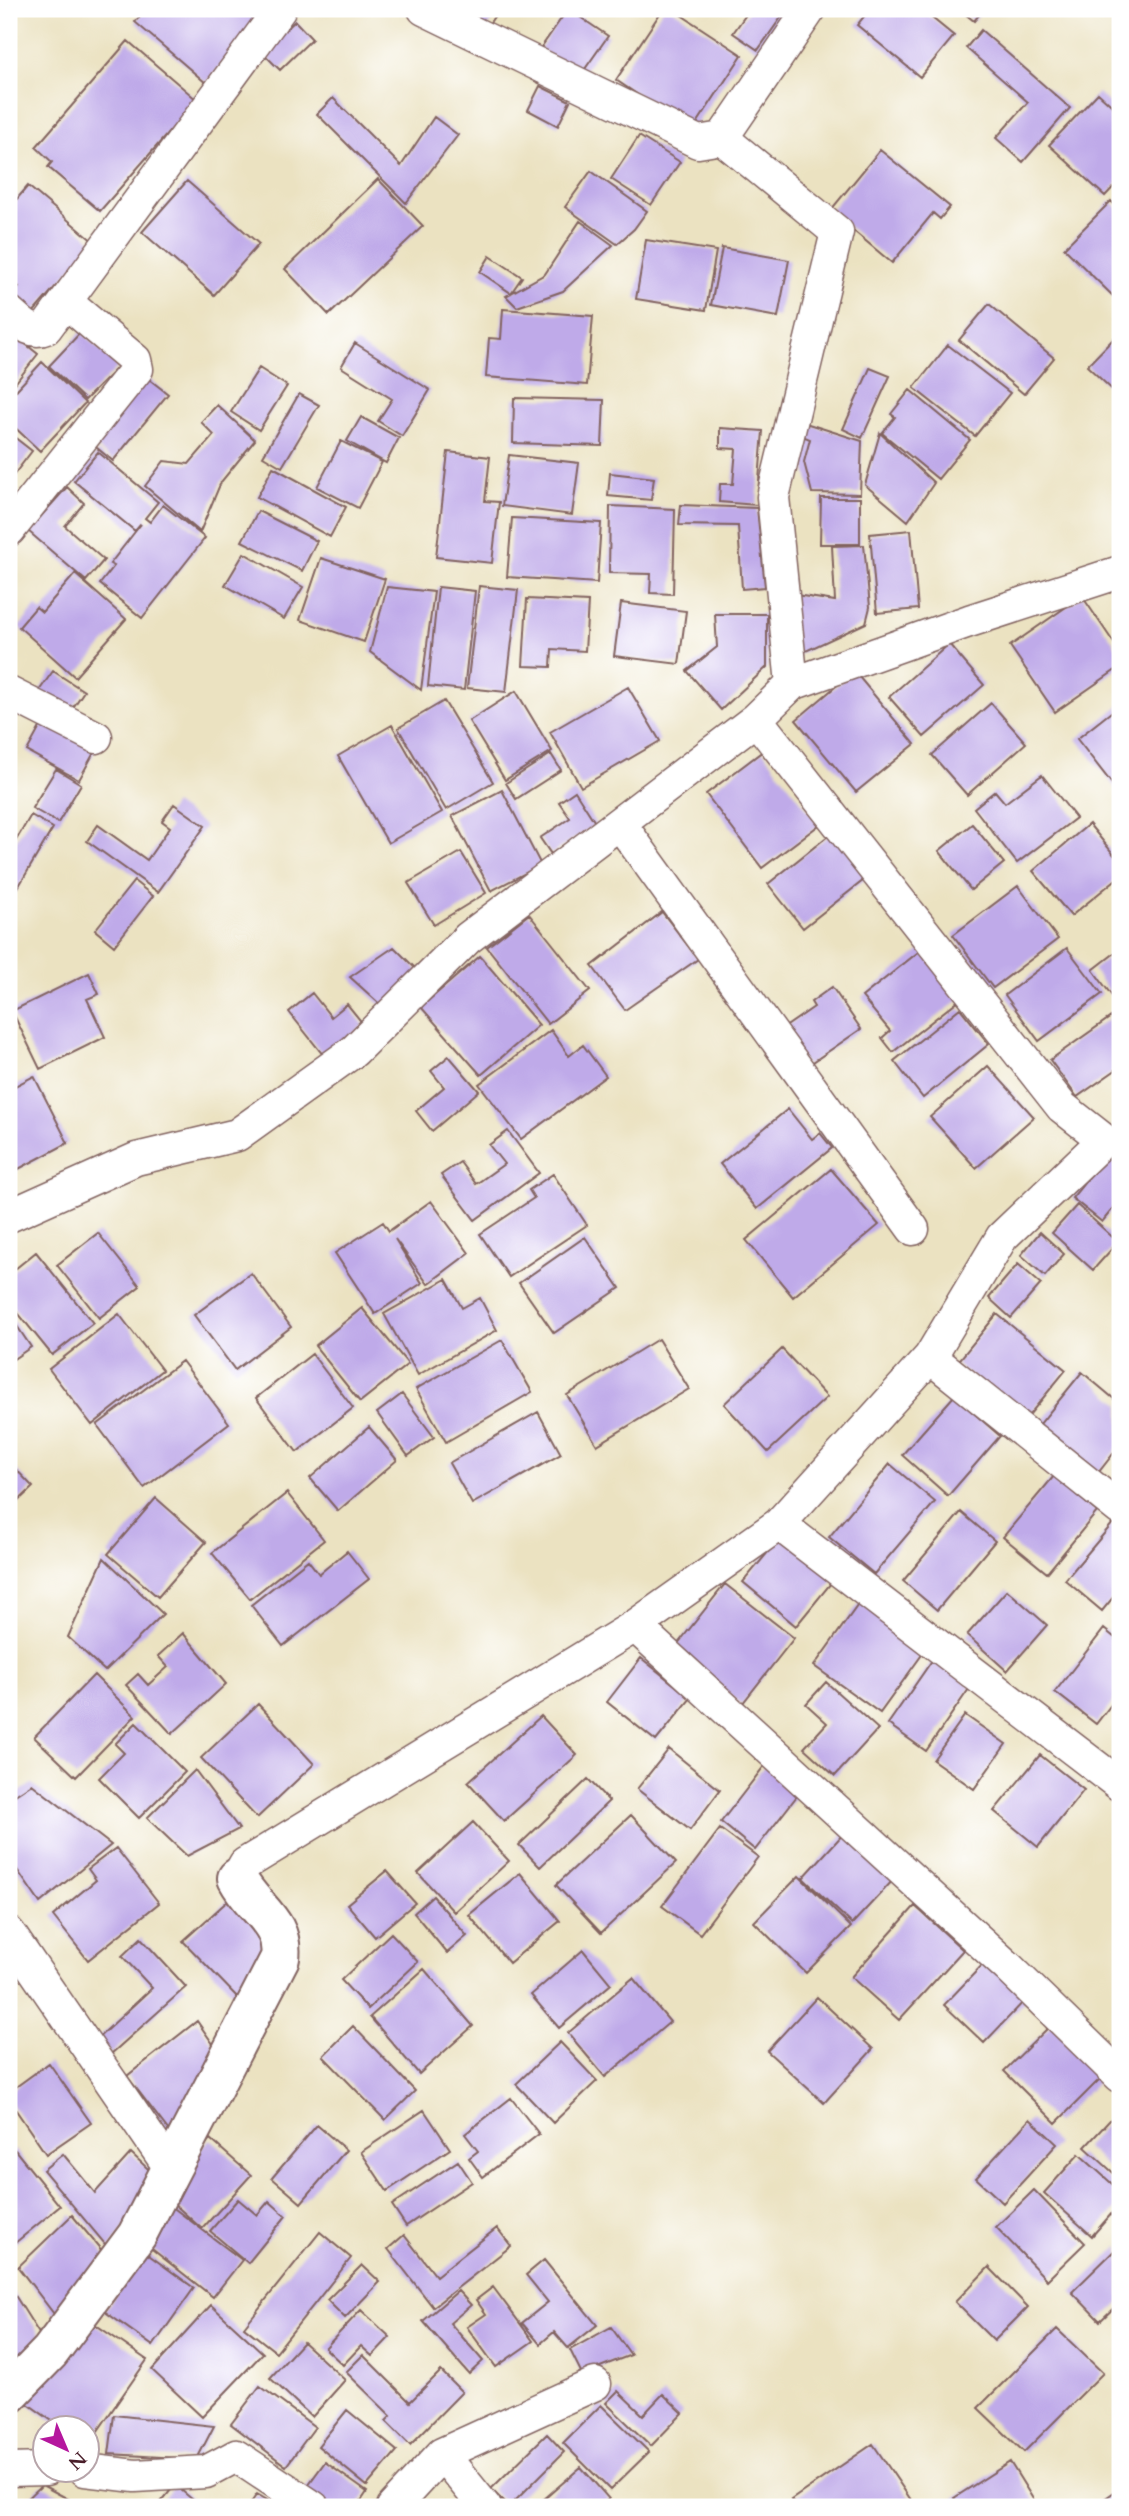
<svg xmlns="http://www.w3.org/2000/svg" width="1129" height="2516" viewBox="0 0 1129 2516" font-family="Cardo,serif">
  <rect width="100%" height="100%" fill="#fff"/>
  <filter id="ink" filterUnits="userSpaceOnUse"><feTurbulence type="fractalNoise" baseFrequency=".0143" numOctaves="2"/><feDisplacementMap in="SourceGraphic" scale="14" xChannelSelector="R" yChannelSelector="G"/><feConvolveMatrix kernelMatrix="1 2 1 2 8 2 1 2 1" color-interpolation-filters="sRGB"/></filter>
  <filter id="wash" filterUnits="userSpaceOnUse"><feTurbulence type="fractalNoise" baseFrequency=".00686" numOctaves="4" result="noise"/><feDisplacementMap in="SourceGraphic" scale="28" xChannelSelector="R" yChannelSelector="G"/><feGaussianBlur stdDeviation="1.57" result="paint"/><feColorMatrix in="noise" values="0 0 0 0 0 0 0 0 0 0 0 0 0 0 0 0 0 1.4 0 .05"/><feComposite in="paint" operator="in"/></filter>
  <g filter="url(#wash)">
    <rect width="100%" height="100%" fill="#ebe2c1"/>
    <g id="blocks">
      <path fill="#bfaae9" d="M146 9H243L258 21 206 83 135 22Z
        M467 9H499L485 30 463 15Z
        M568 9 608 36 580 76 540 49Z
        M663 9H672L742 55 692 131 616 80Z
        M750 9H787L758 50 733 33Z
        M870 9H921L954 36 920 77 857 25Z
        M959 9H984L974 21Z
        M295 21 312 39 280 70 262 52Z
        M981 30 1070 108 1023 162 996 138 1028 102 966 48Z
        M128 41 197 100 100 211 48 167 52 162 36 147Z
        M540 86 570 101 558 126 528 110Z
        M1098 93 1120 113V180L1105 196 1049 145Z
        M333 98 401 166 434 117 458 135 406 203 317 114Z
        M639 136 680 162 651 205 611 179Z
        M880 150 950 207 940 219 933 213 892 263 830 211Z
        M591 171 647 211 634 229 617 244 565 207Z
        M378 179 423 226 329 315 285 269Z
        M187 181 259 244 214 295 142 232Z
        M28 186 94 242 32 314 12 296 19 287 9 278V208Z
        M1111 201 1120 210V295L1116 299 1064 248Z
        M580 221 613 245 563 291 517 307 506 296 545 274Z
        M646 240 716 251 706 310 636 299Z
        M722 248 789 260 778 317 711 305Z
        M490 256 522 277 511 293 480 272Z
        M989 304 1054 358 1024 394 959 340Z
        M503 309 593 316 587 385 486 377 489 338 501 339Z
        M9 331 38 354 9 391Z
        M81 332 118 367 85 400 49 366Z
        M1120 332V397L1087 366Z
        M355 343 430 390 402 436 378 421 392 399 341 367Z
        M948 345 1010 393 975 436 914 388Z
        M42 362 85 403 40 451 9 422V398Z
        M259 368 287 386 259 430 231 412Z
        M870 368 890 376 862 438 843 429Z
        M145 376 168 394 113 461 91 443Z
        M910 390 970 440 938 479 882 433 895 417 891 414Z
        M299 394 319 405 282 467 263 456Z
        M514 398 604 400 602 446 513 443Z
        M217 405 255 440 221 482 200 532 145 486 164 461 189 464 214 435 201 422Z
        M361 417 399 438 386 463 347 441Z
        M799 421 862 441 860 494 812 493 804 462 810 439 795 433Z
        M720 428 763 431 757 505 719 502 720 484H733L736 449 720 448Z
        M9 433 32 451 9 481Z
        M880 433 934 483 908 521 865 485Z
        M341 441 382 462 358 508 317 487Z
        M98 452 158 502 145 518 150 522 163 505 205 538 142 618 100 584 114 566 110 564 141 524 135 531 74 481Z
        M448 452 490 457 485 501 499 502 492 563 436 557Z
        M509 455 579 463 572 515 502 506Z
        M273 467 346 507 330 537 257 497Z
        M610 473 654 478 651 500 608 496Z
        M67 487 84 503 65 526 104 560 86 581 28 531Z
        M821 498H860V544H820Z
        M681 505 757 508 765 587 742 589 738 526 679 525Z
        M610 506 675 509 673 594 650 593 651 574 609 573Z
        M258 511 317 541 302 571 242 541Z
        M512 518 601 523 597 583 507 577Z
        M911 530 918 609 877 613 870 534Z
        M864 545 870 607 866 623 793 657 789 594 835 601 832 546Z
        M244 553 303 587 284 619 225 585Z
        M321 558 385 579 364 642 300 620Z
        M75 574 126 619 75 677 19 627 36 607 42 612Z
        M479 586 518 590 506 692 467 688Z
        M387 587 434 592 421 690 370 652Z
        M438 587 475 591 464 690 428 686Z
        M1082 596 1120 652V667L1055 712 1010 646Z
        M527 599 588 602 585 651 552 649 551 667 523 666Z
        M621 603 686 611 679 664 614 656Z
        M715 614H767V667L721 710 687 671 717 647Z
        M949 644 984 685 924 737 889 697Z
        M53 671 84 691 70 712 39 691Z
        M854 671 915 744 856 792 796 720Z
        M628 687 660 741 581 787 550 732Z
        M516 691 552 751 505 780 469 721Z
        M444 701 493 782 446 810 398 728Z
        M991 703 1026 743 967 795 932 755Z
        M1120 705V794L1077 739Z
        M44 720 96 749 79 780 27 751Z
        M392 725 442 812 388 843 338 756Z
        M763 751 819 825 762 868 706 794Z
        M551 754 561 770 516 799 506 783Z
        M56 769 81 784 58 823 32 808Z
        M1042 775 1076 818 1017 863 974 808 995 791 1005 803Z
        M502 790 541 865 491 891 452 816Z
        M575 791 596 824 551 854 540 838 570 818 559 802Z
        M174 804 205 826 158 892 87 841 98 825 147 860 170 827 162 821Z
        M31 815 53 828 16 891 9 887V852Z
        M972 824 1004 863 971 890 939 851Z
        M1089 824 1120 862V876L1071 916 1033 871Z
        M833 832 869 876 803 928 768 884Z
        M461 852 486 893 434 925 408 883Z
        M134 881 153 896 114 946 95 930Z
        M1018 886 1058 939 993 988 953 935Z
        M662 912 698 959 625 1010 592 966Z
        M529 914 590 991 548 1024 487 947Z
        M394 947 420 973 384 1008 350 977Z
        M1067 948 1102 994 1039 1041 1005 995Z
        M1120 949V1007L1093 970Z
        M921 950 960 999 893 1052 882 1038 890 1031 862 997Z
        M480 956 539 1025 481 1075 421 1007Z
        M89 973 99 994 87 999 105 1037 40 1069 12 1011Z
        M832 987 861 1029 807 1066 781 1030 814 1007 811 1002Z
        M312 993 331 1017 347 1004 364 1025 324 1056 289 1012Z
        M960 1008 989 1044 923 1098 894 1061Z
        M1111 1017 1120 1030V1067L1077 1097 1050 1060Z
        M551 1030 569 1056 583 1045 606 1076 521 1139 479 1084Z
        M449 1056 479 1091 432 1131 416 1111 444 1087 431 1071Z
        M988 1066 1034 1117 976 1168 930 1117Z
        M34 1076 68 1143 9 1174V1089Z
        M788 1109 812 1139 820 1133 832 1148 757 1209 720 1164Z
        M508 1131 539 1173 475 1220 441 1175 460 1162 476 1184 504 1164 489 1145Z
        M1106 1156 1120 1167V1200L1102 1222 1072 1198Z
        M831 1169 879 1225 793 1297 746 1240Z
        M553 1174 587 1225 509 1277 480 1234 534 1198 529 1190Z
        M431 1201 469 1253 428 1284 395 1239 422 1283 375 1314 335 1253 383 1222 389 1231Z
        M1077 1205 1118 1242 1093 1270 1052 1233Z
        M1040 1232 1064 1254 1045 1276 1021 1255Z
        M98 1233 140 1286 99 1318 57 1265Z
        M585 1237 620 1288 554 1333 519 1283Z
        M36 1252 93 1323 52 1355 9 1302V1274Z
        M1018 1264 1041 1284 1011 1318 989 1298Z
        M251 1273 291 1327 235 1370 194 1315Z
        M446 1279 462 1308 480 1298 497 1330 418 1375 384 1314Z
        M362 1308 408 1364 360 1402 315 1346Z
        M9 1314 31 1347 9 1362Z
        M119 1314 162 1370 92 1425 49 1369Z
        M997 1314 1066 1370 1025 1420 956 1364Z
        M658 1339 689 1389 597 1445 567 1395Z
        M502 1340 532 1392 446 1442 416 1389Z
        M782 1349 827 1397 768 1452 724 1404Z
        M312 1354 353 1408 297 1452 256 1398Z
        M182 1361 229 1423 144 1488 97 1425Z
        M1082 1372 1120 1404V1445L1098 1473 1039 1425Z
        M402 1394 434 1437 408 1456 377 1413Z
        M954 1396 1000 1436 948 1496 902 1455Z
        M538 1412 561 1454 472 1504 449 1463Z
        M369 1427 397 1460 338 1511 310 1478Z
        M9 1462 33 1487 9 1510Z
        M890 1464 935 1502 874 1574 829 1537Z
        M1054 1476 1097 1512 1047 1573 1003 1537Z
        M287 1493 324 1540 250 1599 212 1553Z
        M156 1498 206 1542 158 1597 108 1554Z
        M961 1512 995 1541 937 1610 903 1581Z
        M1113 1523 1120 1529V1589L1102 1611 1065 1580Z
        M784 1533 836 1577 796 1626 743 1582Z
        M347 1551 369 1579 283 1646 251 1605 308 1560 319 1574Z
        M104 1558 163 1614 105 1671 68 1637Z
        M725 1584 794 1638 742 1704 673 1650Z
        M1007 1590 1047 1625 1007 1671 967 1635Z
        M860 1602 926 1649 880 1713 814 1666Z
        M1104 1629 1120 1642V1693L1096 1724 1055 1692Z
        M183 1633 226 1684 172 1734 126 1685 138 1674 148 1685 168 1667 158 1656Z
        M641 1658 691 1698 656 1741 607 1702Z
        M933 1659 971 1686 926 1751 888 1724Z
        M94 1675 135 1716 76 1777 34 1737Z
        M826 1682 878 1729 835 1776 804 1748 827 1723 806 1704Z
        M258 1704 314 1764 257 1818 201 1758Z
        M965 1715 1006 1744 974 1789 933 1760Z
        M541 1716 577 1755 504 1821 468 1782Z
        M136 1723 185 1772 139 1818 99 1778 124 1753 115 1744Z
        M669 1749 720 1790 690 1830 637 1789Z
        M1040 1755 1084 1790 1038 1847 994 1811Z
        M765 1765 800 1792 755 1850 721 1822Z
        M195 1770 239 1829 187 1856 147 1818Z
        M588 1779 609 1801 540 1867 519 1845Z
        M32 1784 111 1845 40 1903 9 1858V1799Z
        M631 1815 676 1863 601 1933 556 1885Z
        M473 1822 509 1861 454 1912 418 1873Z
        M720 1829 758 1857 700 1934 662 1906Z
        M845 1832 895 1878 852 1924 803 1878Z
        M116 1848 159 1903 88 1960 53 1916 96 1880 88 1869Z
        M387 1871 415 1903 375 1937 347 1904Z
        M520 1873 560 1921 509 1963 469 1915Z
        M799 1876 851 1927 806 1973 754 1922Z
        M433 1896 467 1936 447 1953 414 1913Z
        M231 1898 272 1943 241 2001 183 1941Z
        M915 1906 963 1950 899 2020 851 1977Z
        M391 1933 418 1962 368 2009 341 1980Z
        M141 1938 186 1987 111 2054 97 2039 152 1988 122 1956Z
        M583 1950 611 1984 559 2028 531 1995Z
        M989 1958 1029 1996 984 2043 944 2005Z
        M424 1969 473 2026 419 2074 370 2017Z
        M633 1978 670 2022 605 2077 568 2033Z
        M817 1997 873 2049 824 2103 767 2051Z
        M197 2021 220 2054 175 2139 127 2076Z
        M1052 2024 1103 2076 1056 2123 1004 2071Z
        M353 2026 415 2091 385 2120 323 2056Z
        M560 2042 597 2081 553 2123 516 2084Z
        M49 2063 91 2123 46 2154 9 2100V2092Z
        M511 2098 539 2134 483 2177 469 2158 478 2151 465 2134Z
        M1120 2109V2179L1085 2147Z
        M424 2110 450 2149 387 2191 361 2152Z
        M1030 2119 1057 2144 1003 2203 976 2178Z
        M317 2125 346 2150 301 2203 272 2178Z
        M210 2139 251 2175 202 2229 162 2193Z
        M15 2150 60 2206 9 2248V2156Z
        M131 2153 160 2180 109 2249 43 2170 63 2154 95 2193Z
        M1079 2154 1120 2191V2204L1092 2236 1044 2193Z
        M458 2161 472 2182 406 2226 392 2205Z
        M1034 2190 1085 2243 1047 2280 996 2227Z
        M238 2199 257 2215 269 2201 286 2216 248 2263 210 2231Z
        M171 2206 242 2260 213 2297 143 2242Z
        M72 2215 108 2258 54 2314 18 2267Z
        M497 2228 511 2246 433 2307 388 2249 404 2235 436 2276Z
        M320 2232 351 2258 276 2352 244 2327Z
        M1120 2245V2302L1100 2321 1072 2292Z
        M146 2253 194 2288 153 2346 104 2311Z
        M544 2260 597 2325 568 2348 554 2332 540 2344 522 2323 548 2302 526 2275Z
        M362 2265 380 2282 345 2318 327 2300Z
        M989 2267 1028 2307 994 2341 955 2302Z
        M493 2287 533 2341 496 2367 467 2327 486 2314 476 2300Z
        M11 2289 45 2343 9 2380V2292Z
        M458 2291 471 2305 450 2323 483 2361 469 2374 423 2321Z
        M211 2305 263 2353 202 2417 152 2370Z
        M361 2310 390 2337 372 2356 361 2346 343 2365 325 2348Z
        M83 2316 147 2360 88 2445V2428H62L24 2401Z
        M611 2327 631 2355 582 2374 570 2350Z
        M1057 2329 1103 2373 1024 2452 978 2408Z
        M303 2342 345 2380 312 2417 270 2378Z
        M363 2355 410 2402 441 2371 462 2392 410 2445 386 2421 391 2416 346 2372Z
        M260 2386 315 2427 286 2466 231 2424Z
        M618 2391 643 2415 663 2394 683 2413 651 2446 606 2403Z
        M601 2405 649 2452 610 2490 563 2443Z
        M347 2410 397 2451 367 2486 318 2446Z
        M114 2415 214 2426 197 2459 109 2454Z
        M547 2434 564 2452 509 2507 491 2489Z
        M873 2444 913 2503 906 2507H796L791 2500Z
        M325 2462 367 2492 357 2507H324L303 2492Z
        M1010 2462 1038 2507H960L954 2498Z
        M581 2467 609 2499 599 2507H535Z
        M42 2485 83 2507H19Z
        M175 2485 199 2505 197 2507H157Z
        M1120 2488V2507H1093Z
        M257 2494 279 2507H248Z"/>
    </g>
  </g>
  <g filter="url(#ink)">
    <use href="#blocks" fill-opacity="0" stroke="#826360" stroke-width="2"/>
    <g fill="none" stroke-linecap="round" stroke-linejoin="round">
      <g stroke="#826360" stroke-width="35">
        <path id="street" d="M424 9 698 142 722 138 810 9
          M722 138 837 232 773 497 792 684
          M9 312C21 322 30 335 46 328L280 9
          M9 530 137 369 135 360 66 302
          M9 693 96 737
          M621 825 913 1229
          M9 1216 136 1159 237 1135 354 1051 468 938 756 719 792 684 969 621 1120 572
          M930 1357 1120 1509
          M779 1524 1120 1785
          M635 1626 1008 1967 1120 2076
          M237 1878 245 1864 635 1626 779 1524 930 1357 1002 1237 1104 1140 1062 1107 756 719
          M9 1933 171 2169
          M442 2454 485 2507
          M9 2470 46 2469
          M85 2470 135 2476 206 2472 236 2456 313 2507
          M393 2507 442 2454 595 2384"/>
      </g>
      <g stroke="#826360" stroke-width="42">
        <path id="secondary" d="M9 2394 50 2352 137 2235 280 1958C285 1922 253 1909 237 1878"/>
      </g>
      <use href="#street" stroke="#fff" stroke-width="32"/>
      <use href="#secondary" stroke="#fff" stroke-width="38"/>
    </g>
  </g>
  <rect width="1129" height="2516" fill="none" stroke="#fff" stroke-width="35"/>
  <g transform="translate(66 2449) rotate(136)"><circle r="33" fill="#ffffff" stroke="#b7a5aa" stroke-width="2"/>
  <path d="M0-5L12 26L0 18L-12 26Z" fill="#b5179e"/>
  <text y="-10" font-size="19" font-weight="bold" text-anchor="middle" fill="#4a1f2b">N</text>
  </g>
</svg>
